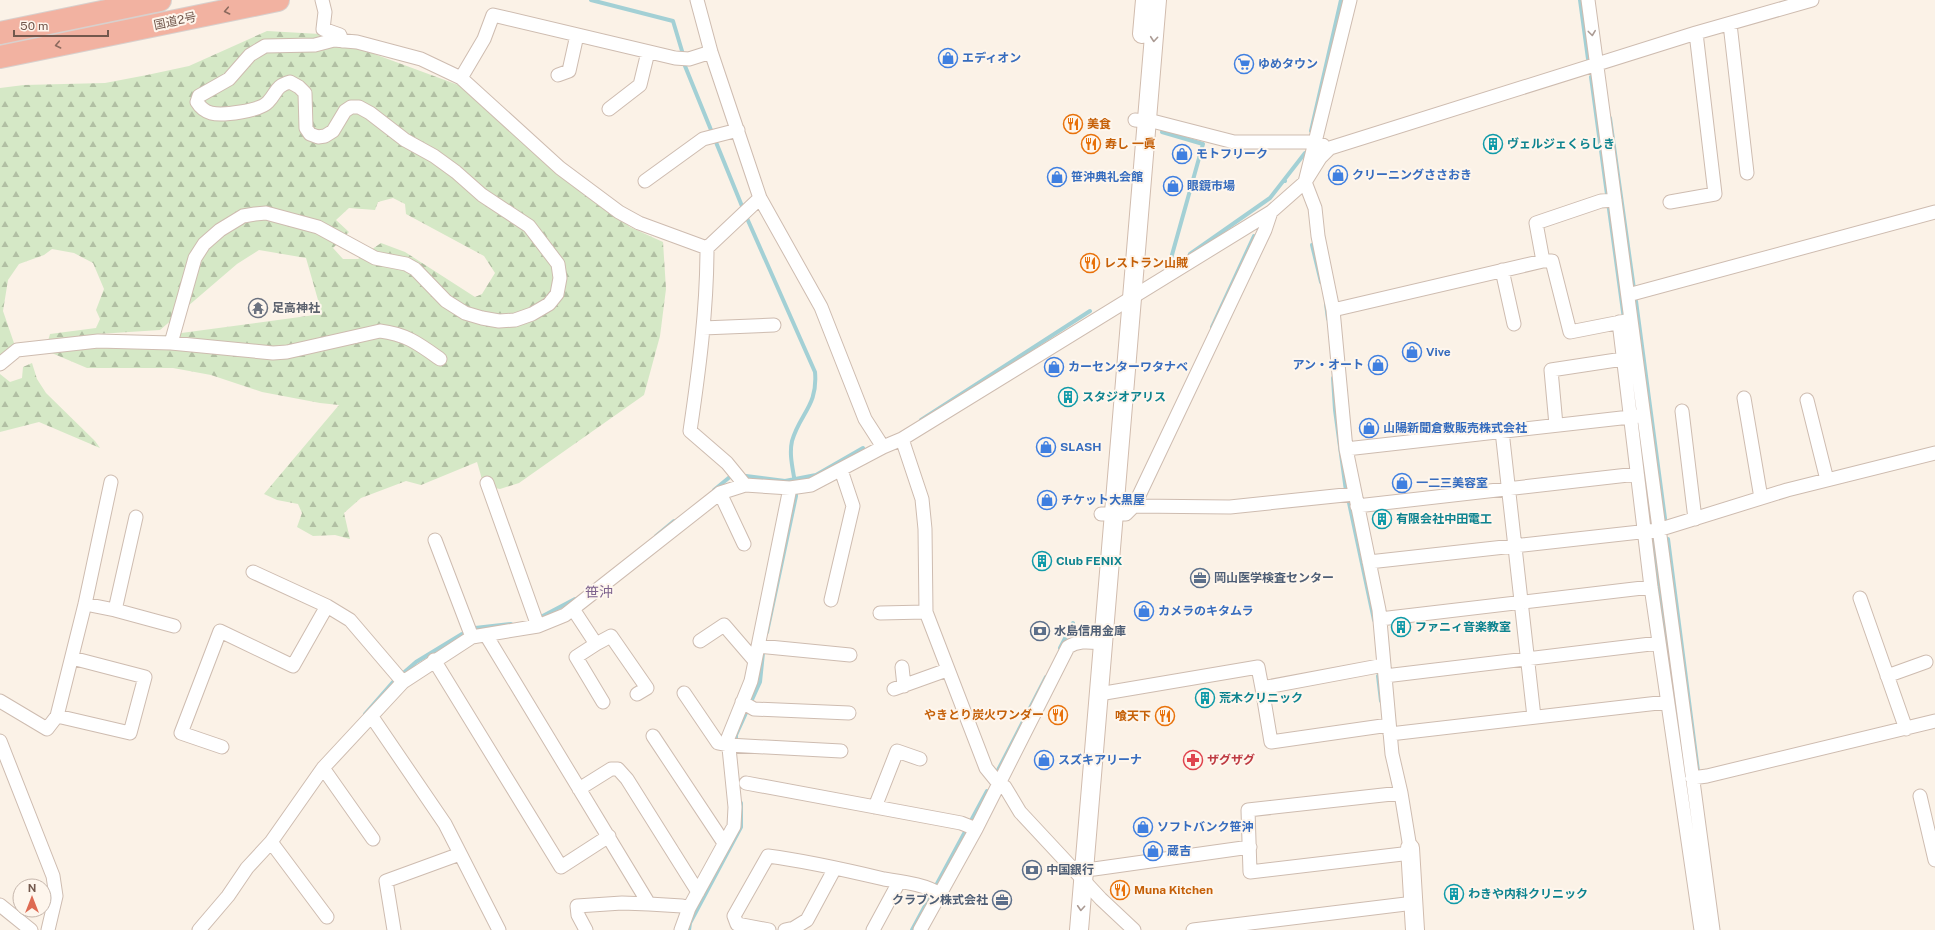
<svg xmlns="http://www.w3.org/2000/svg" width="1935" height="930" viewBox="0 0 1935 930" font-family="'Public Sans','Noto Sans JP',sans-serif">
  <defs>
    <pattern id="forest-firs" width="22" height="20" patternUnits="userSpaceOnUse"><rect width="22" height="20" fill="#d5e8c6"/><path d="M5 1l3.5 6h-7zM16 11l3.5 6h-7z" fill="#b1bfa3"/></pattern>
  </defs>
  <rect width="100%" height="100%" fill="#fbf2e7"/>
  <path fill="url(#forest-firs)" fill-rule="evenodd" d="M267 31 320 34 461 86 554 167 630 227 663 242 666 289 660 336 644 395 519 483 500 489 484 486 477 462 421 485 406 481 361 498 344 513 350 539 335 535 313 536 297 527 302 513 298 504 277 500 264 494 339 405 320 403 262 392 211 375 173 368H87L47 351 322 314 306 258 259 250 237 264 160 330 98 334 48 341 50 334 96 328 100 319 96 310 104 289 93 263 74 253 52 249 44 255 19 264 8 280 3 311 15 346 0 355V88L24 85 105 83 147 75 189 66ZM393 198 405 204 406 214 484 256 495 273 482 294 475 297 405 252 381 243 358 259H343L333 248 349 232 336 220 349 208 375 210 378 202Z
    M32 363 37 379 46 393 95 441 100 448 39 422 0 432V374L10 382 22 378 23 367Z"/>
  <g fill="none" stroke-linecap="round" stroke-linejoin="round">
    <path stroke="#a3d0d5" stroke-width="4" d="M591 0 673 21 682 51 685 66 746 216 815 372C818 406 800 413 792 441 788 459 796 477 796 496L767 632
      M1580 0 1588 59
      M1591 77 1624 319
      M1610 118 1634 289
      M1311 131 1341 0
      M1162 132 1203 144 1170 262
      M1285 181 1284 180 1305 153
      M1312 245 1321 282
      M1190 254 1270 198 1284 180
      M1636 301 1666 526
      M1326 304 1328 319
      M1212 327 1254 236
      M1333 378 1335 410 1346 491
      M921 420 1090 311
      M1640 444 1650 509
      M746 476 785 481 816 475 863 448
      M714 490 731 476
      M1348 498 1374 620
      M1652 533 1680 739
      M656 536 674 521
      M1668 539 1698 771
      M537 619 575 599
      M1060 648 1073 623
      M1378 676 1381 701
      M365 714 393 682 416 662 462 634 475 628 511 624
      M736 744V735L760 682 763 653
      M997 772 1046 677
      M689 930 690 923 741 827V803
      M912 930 987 791"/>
    <g stroke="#cebcb0" stroke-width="15">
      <path id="street" d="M322 0 325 12 323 29 340 35 342 41
        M697 0 711 52 760 198 821 307 865 419 883 447
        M1588 0 1713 930
        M1730 24 1747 173
        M558 75 569 71 577 35
        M461 78 484 39 493 15 675 58 689 59 711 52
        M609 109 640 85 648 52
        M1135 120 1156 122 1234 142H1315L1305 182 1315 208 1318 236 1333 310 1346 449 1379 610 1392 754 1401 793 1410 848
        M1323 145 1315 142 1350 0
        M645 181 703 139 738 130
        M1615 200 1601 201 1536 223 1543 261H1552L1570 332 1626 321
        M1670 202 1715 194 1696 33
        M1502 270 1514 324
        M1628 295 1935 212
        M1333 310 1543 261
        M1619 322 1651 587 1701 930
        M703 328 774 325
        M171 343 195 258 204 244 220 230 243 216 255 214 266 213 318 227 375 258 406 264 415 269 446 301 465 313 482 318 499 321 515 320 532 314 549 304 557 294 560 278 558 264 529 226 482 195 456 172 434 156 405 140 370 113 359 107H351L345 111 333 131 325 136 318 137 310 134 306 128 305 93 299 87 290 82C275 86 277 93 268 102 260 111 222 116 211 113 204 111 200 107 197 102L199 96 229 79 250 55 265 46 315 45 334 40 357 42 421 59 461 78 560 168 619 212 639 223 707 248
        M0 364 17 350 98 341 171 343 273 353 287 352 380 331C406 334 419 344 440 359
        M1744 398 1761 498
        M1807 400 1827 480
        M1682 411 1695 519
        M1556 425 1551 370 1623 359
        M1502 431 1534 717
        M902 439 922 499 925 529 926 612 986 768 999 784 1005 787 1020 812 1101 899 1134 930
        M1346 449 1639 416
        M487 483 538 626
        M745 485 727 463 690 431C699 370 707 309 707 248L760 198
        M720 493 744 544
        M1134 506 1230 507 1354 494
        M1357 506 1637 474
        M1101 514H1126L1134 506 1265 230 1271 212
        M136 517 115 610 174 626
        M435 540 472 637
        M1369 562 1658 530 1787 490 1935 453
        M253 572 327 606 350 620 403 682
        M1860 598 1906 729
        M831 600 853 506 841 470
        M85 604 115 610
        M573 609 596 644 576 657 603 702
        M880 613 926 612
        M1380 619 1651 587
        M486 635 649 904 682 906 689 908
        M700 641 724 625 755 661
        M596 644 611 636 647 688 637 694
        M758 646 850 655
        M434 660 561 867 609 836
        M1384 665 1262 688 1271 742 1389 725
        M902 667 904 686
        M1385 676 1659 643
        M1887 676 1926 662
        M894 689 947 670
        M684 693 718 743 728 745 841 751
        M1099 694 1258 667 1262 688
        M0 701 47 729 57 716 85 604 111 482
        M742 702 754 709 849 713
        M57 716 130 733 145 677 72 658
        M372 717 445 824 499 930
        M1390 734 1667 702
        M653 736 724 843
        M0 741 53 876 56 896 48 930
        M222 747 181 733 220 631 293 666 327 606
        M323 768 373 839
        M1692 778 1707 776 1935 721
        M746 783 961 823 976 829
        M579 789 611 769H618L627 779 698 892
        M1401 793 1248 810 1250 872 1411 853
        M1920 796 1935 860
        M875 807 897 751 920 759
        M271 842 327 917
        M1077 867 1094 869 1250 847
        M0 905 31 930
        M199 930 228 896 247 868 271 842 323 768 403 682 472 637 538 626 565 615 720 493 745 485 790 488 811 485 883 447 902 439 1271 212 1305 182 1320 158 1330 148 1696 33 1812 0
        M394 930 386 881 460 854
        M586 930 578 915 577 906 622 903 649 904
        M681 930 689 908 734 826 735 807 728 738 751 681 790 488
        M769 930 737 924 734 916 768 856C807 861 846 870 884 879 903 882 924 884 940 894
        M785 930 794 928 807 920 835 868
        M873 930 899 882
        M920 930 976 829 1068 647C1078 640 1090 642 1103 643
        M1193 930 1414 903"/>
    </g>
    <g stroke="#d1bcae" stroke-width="20">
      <path id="secondary" d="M1142 34 1145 0
        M1410 848 1415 930
        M1079 930 1157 0"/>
    </g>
    <g stroke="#d8d0cd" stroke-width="24">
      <path id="highway" d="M0 33 160 0
        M0 57 278 0"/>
    </g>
    <use href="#street" stroke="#fff" stroke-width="13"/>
    <use href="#secondary" stroke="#fff" stroke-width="18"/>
    <use href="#highway" stroke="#f2b2a1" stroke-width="22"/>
  </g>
  <defs><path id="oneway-chevron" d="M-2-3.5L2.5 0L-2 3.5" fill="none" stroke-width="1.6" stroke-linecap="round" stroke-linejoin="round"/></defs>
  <g stroke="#8c6a5e">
    <use href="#oneway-chevron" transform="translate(227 11) rotate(168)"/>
    <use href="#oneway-chevron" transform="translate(58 45) rotate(168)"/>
  </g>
  <g stroke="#ab9b94">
    <use href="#oneway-chevron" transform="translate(1592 33) rotate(83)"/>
    <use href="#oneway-chevron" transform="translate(1154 39) rotate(95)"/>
    <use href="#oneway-chevron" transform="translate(1081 908) rotate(94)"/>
  </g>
  <defs>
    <g id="shop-ring" transform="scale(1)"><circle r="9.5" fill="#fef6ed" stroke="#3f7fe0" stroke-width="1.5"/><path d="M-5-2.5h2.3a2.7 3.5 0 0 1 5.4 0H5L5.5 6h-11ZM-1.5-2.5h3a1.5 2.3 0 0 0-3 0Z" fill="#3f7fe0"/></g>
    <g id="supermarket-ring" transform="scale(1)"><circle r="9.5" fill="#fef6ed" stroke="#3f7fe0" stroke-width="1.5"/><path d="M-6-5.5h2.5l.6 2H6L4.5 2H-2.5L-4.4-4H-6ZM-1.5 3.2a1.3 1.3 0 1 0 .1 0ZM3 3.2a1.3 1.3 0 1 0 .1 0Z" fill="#3f7fe0"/></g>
    <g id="restaurant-ring" transform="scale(1)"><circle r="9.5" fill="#fef6ed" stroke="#e8710a" stroke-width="1.5"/><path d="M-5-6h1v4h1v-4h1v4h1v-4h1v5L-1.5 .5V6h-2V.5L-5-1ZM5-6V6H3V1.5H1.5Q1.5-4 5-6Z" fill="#e8710a"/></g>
    <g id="building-ring" transform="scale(1)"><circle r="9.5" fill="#fef6ed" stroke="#0f9aa8" stroke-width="1.5"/><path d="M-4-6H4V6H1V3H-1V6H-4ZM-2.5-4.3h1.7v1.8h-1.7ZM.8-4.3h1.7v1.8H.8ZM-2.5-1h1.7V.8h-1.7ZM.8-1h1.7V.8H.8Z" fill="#0f9aa8"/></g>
    <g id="temple-ring" transform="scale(1)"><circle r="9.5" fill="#fef6ed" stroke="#6b7280" stroke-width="1.5"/><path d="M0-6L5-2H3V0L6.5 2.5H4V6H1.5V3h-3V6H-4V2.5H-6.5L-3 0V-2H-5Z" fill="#6b7280"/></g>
    <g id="office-ring" transform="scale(1)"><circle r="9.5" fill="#fef6ed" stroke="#5c6f8a" stroke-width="1.5"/><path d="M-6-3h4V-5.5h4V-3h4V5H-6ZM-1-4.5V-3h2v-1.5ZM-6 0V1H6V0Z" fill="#5c6f8a"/></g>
    <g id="bank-ring" transform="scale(1)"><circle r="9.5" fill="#fef6ed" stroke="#5c6f8a" stroke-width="1.5"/><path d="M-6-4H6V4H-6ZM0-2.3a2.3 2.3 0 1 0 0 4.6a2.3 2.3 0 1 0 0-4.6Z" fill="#5c6f8a"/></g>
    <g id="pharmacy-ring" transform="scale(1)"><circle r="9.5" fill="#fef6ed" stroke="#e0444e" stroke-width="1.5"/><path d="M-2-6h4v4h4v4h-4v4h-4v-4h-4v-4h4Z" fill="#e0444e"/></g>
  </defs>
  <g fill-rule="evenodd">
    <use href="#shop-ring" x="948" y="58"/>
    <use href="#supermarket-ring" x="1244" y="64"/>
    <use href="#restaurant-ring" x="1073" y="124"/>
    <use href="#restaurant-ring" x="1091" y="144"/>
    <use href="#building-ring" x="1493" y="144"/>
    <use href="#shop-ring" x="1182" y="154"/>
    <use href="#shop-ring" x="1338" y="175"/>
    <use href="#shop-ring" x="1057" y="177"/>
    <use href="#shop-ring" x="1173" y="186"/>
    <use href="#restaurant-ring" x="1090" y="263"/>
    <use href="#temple-ring" x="258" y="308"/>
    <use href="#shop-ring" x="1412" y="352"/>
    <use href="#shop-ring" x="1378" y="365"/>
    <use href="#shop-ring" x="1054" y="367"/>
    <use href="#building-ring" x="1068" y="397"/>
    <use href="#shop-ring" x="1369" y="428"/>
    <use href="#shop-ring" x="1046" y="447"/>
    <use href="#shop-ring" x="1402" y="483"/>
    <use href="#shop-ring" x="1047" y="500"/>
    <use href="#building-ring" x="1382" y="519"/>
    <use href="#building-ring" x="1042" y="561"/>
    <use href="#office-ring" x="1200" y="578"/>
    <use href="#shop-ring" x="1144" y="611"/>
    <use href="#building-ring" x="1401" y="627"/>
    <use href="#bank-ring" x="1040" y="631"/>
    <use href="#building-ring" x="1205" y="698"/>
    <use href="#restaurant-ring" x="1058" y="715"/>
    <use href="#restaurant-ring" x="1165" y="716"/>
    <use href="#shop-ring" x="1044" y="760"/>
    <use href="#pharmacy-ring" x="1193" y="760"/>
    <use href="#shop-ring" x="1143" y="827"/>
    <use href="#shop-ring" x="1153" y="851"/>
    <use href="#bank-ring" x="1032" y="870"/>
    <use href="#restaurant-ring" x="1120" y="890"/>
    <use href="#building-ring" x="1454" y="894"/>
    <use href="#office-ring" x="1002" y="900"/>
  </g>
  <g text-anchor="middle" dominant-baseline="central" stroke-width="4" stroke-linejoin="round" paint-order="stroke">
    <g font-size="12" fill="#73584d" stroke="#fef6ed">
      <text transform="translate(175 21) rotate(-12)">国道2号</text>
    </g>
    <g font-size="12" font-weight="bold" fill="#366cbe" stroke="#fef6ed" text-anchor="start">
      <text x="962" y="58">エディオン</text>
      <text x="1258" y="64">ゆめタウン</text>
      <text x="1196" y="154">モトフリーク</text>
      <text x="1352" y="175">クリーニングささおき</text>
      <text x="1071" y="177">笹沖典礼会館</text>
      <text x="1187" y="186">眼鏡市場</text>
      <text x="1426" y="352">Vive</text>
      <text x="1364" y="365" text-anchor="end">アン・オート</text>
      <text x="1068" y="367">カーセンターワタナベ</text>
      <text x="1383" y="428">山陽新聞倉敷販売株式会社</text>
      <text x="1060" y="447">SLASH</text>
      <text x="1416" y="483">一二三美容室</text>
      <text x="1061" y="500">チケット大黒屋</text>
      <text x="1158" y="611">カメラのキタムラ</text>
      <text x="1058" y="760">スズキアリーナ</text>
      <text x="1157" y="827">ソフトバンク笹沖</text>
      <text x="1167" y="851">蔵吉</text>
    </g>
    <g font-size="12" font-weight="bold" fill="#c56008" stroke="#fef6ed" text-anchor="start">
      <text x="1087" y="124">美食</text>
      <text x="1105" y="144">寿し 一眞</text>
      <text x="1104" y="263">レストラン山賊</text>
      <text x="1044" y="715" text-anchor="end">やきとり炭火ワンダー</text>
      <text x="1151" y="716" text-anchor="end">喰天下</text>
      <text x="1134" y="890">Muna Kitchen</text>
    </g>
    <g font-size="12" font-weight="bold" fill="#0d838f" stroke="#fef6ed" text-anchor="start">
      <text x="1507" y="144">ヴェルジェくらしき</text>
      <text x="1082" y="397">スタジオアリス</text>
      <text x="1396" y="519">有限会社中田電工</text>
      <text x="1056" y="561">Club FENIX</text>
      <text x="1415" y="627">ファニィ音楽教室</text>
      <text x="1219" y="698">荒木クリニック</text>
      <text x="1468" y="894">わきや内科クリニック</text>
    </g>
    <g font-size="12" font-weight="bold" fill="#5b616d" stroke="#fef6ed" text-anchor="start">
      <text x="272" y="308">足高神社</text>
    </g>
    <g font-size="12" font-weight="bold" fill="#4e5e75" stroke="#fef6ed" text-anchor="start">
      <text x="1214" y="578">岡山医学検査センター</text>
      <text x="1054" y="631">水島信用金庫</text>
      <text x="1046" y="870">中国銀行</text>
      <text x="988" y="900" text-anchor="end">クラブン株式会社</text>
    </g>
    <g font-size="12" font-weight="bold" fill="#be3a42" stroke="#fef6ed" text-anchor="start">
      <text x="1207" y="760">ザグザグ</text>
    </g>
    <g font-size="14" fill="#7f648f" stroke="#fef6ed">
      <text x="599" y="592">笹沖</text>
    </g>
  </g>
  <g transform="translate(32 898)"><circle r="19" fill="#fef6ed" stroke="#c6b7ad"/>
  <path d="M0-3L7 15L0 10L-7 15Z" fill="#de6b53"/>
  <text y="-6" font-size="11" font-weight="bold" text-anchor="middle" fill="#73584d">N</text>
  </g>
  <path d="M14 30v6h94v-6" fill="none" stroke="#73584d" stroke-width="2"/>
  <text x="20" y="30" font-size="12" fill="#73584d" stroke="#fef6ed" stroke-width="3" paint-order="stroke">50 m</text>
</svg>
